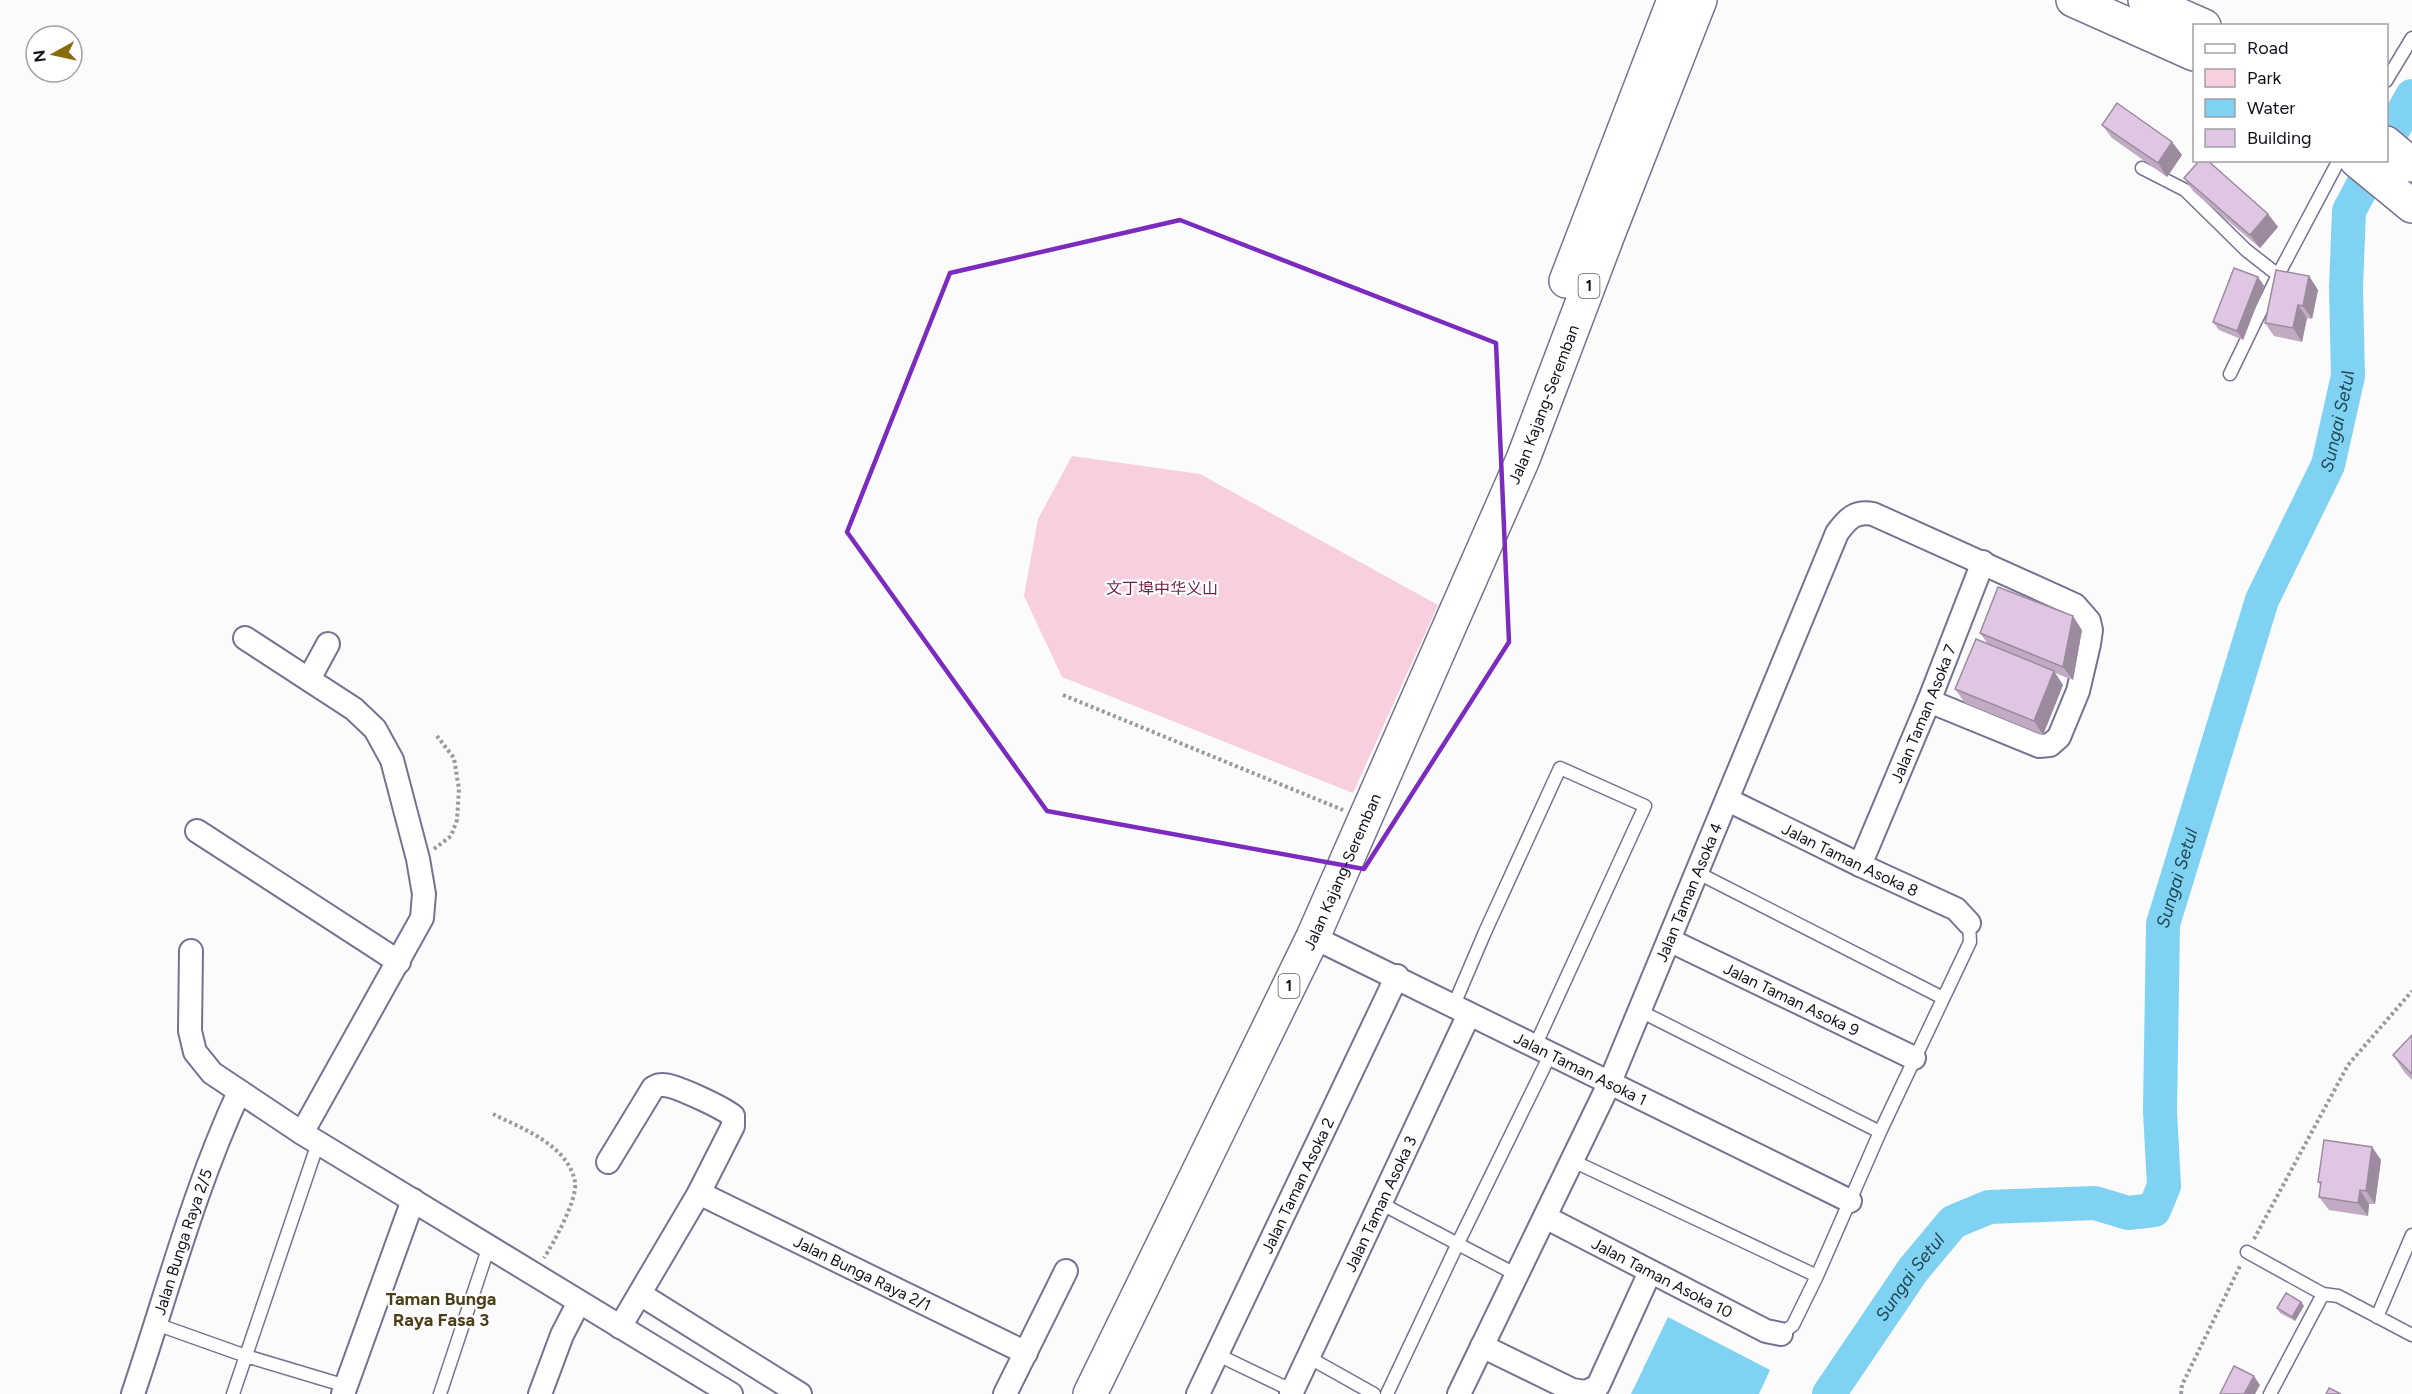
<svg xmlns="http://www.w3.org/2000/svg" width="2412" height="1394" viewBox="0 0 2412 1394" font-family="Figtree,'Noto Sans SC',sans-serif">
  <rect width="100%" height="100%" fill="#fbfbfb"/>
  <path fill="#f8cfde" d="M1072 456 1200 474 1438 605 1353 793 1062 677 1024 596 1038 519Z"/>
  <path fill="#80d2f2" d="M1668 1317 1770 1370 1759 1394H1631Z"/>
  <g fill="none" stroke-linecap="round" stroke-linejoin="round">
    <g stroke="#80d2f2" stroke-width="34">
      <path d="M2386 142 2412 96"/>
      <path id="s1" d="M1829 1394 1913 1270 1953 1222 1989 1207 2095 1203 2128 1213 2154 1210 2164 1186 2160 1111 2163 924 2262 600 2328 465 2348 376 2346 288 2349 211 2376 160"/>
    </g>
    <g stroke="#767391" stroke-width="15">
      <path id="lane" d="M2386 81 2412 38
        M2142 168 2185 190 2246 250 2278 275
        M2230 374 2278 275 2339 160
        M1698 873 1943 998
        M1453 1007 1485 932 1560 768 1645 806 1536 1044
        M1640 1011 1880 1132
        M1573 1161 1817 1276
        M1380 1203 1517 1275
        M2247 1252 2323 1294
        M2377 1317 2412 1235
        M156 1324 246 1356 346 1386
        M1781 1334 1793 1325 1817 1276 1880 1132 1970 942 1969 923
        M1216 1354 1293 1391
        M1308 1357 1374 1394
        M233 1394 318 1143
        M440 1394 489 1246
        M1387 1394 1458 1243 1551 1053
        M2270 1394 2323 1294 2338 1296 2412 1335"/>
    </g>
    <g stroke="#767391" stroke-width="26">
      <g id="street">
        <path d="M245 638 354 709 375 729 392 760 418 859 424 894 422 918 302 1133"/>
        <path d="M309 679 328 644"/>
        <path id="s2" d="M1728 800 1860 865 1956 909 1969 923"/>
        <path d="M197 831 399 962"/>
        <path id="s3" d="M1860 865 1929 701 1983 562"/>
        <path id="s4" d="M1313 937 1850 1201"/>
        <path id="s5" d="M1669 940 1914 1058"/>
        <path d="M191 951 190 1031 195 1052 212 1073 302 1133 731 1394"/>
        <path d="M608 1162 653 1088C657 1086 657 1085 662 1085 674 1084 723 1108 733 1116V1126L699 1193 620 1327"/>
        <path id="s6" d="M699 1193 1026 1353"/>
        <path id="s7" d="M1545 1217 1766 1331 1781 1334"/>
        <path d="M640 1294 800 1394"/>
        <path d="M1482 1346 1572 1390 1586 1392 1598 1386 1650 1272"/>
        <path id="s8" d="M133 1394C167 1293 194 1189 239 1092"/>
        <path d="M343 1394 413 1200"/>
        <path d="M540 1394 562 1335 579 1302"/>
        <path d="M1005 1394 1066 1271"/>
        <path id="s9" d="M1198 1394 1397 976"/>
        <path id="s10" d="M1291 1394 1469 1014"/>
        <path id="s11" d="M1459 1394 1610 1082 1837 533C1848 518 1855 511 1873 514L2075 605 2089 621 2091 630 2089 644 2078 691 2059 737 2050 745 2039 746 1929 701"/>
      </g>
    </g>
    <g stroke="#767391" stroke-width="36">
      <g id="primary">
        <path d="M1566 281 1674 0"/>
        <path id="s12" d="M1090 1394 1313 937 1523 459 1609 232 1700 0"/>
      </g>
    </g>
    <g stroke="#767391" stroke-width="36">
      <path id="highway" d="M2073 0 2194 54
        M2145 0 2204 26
        M2386 143 2412 165
        M2356 160 2412 206"/>
    </g>
    <path stroke="#9a999e" stroke-width="4" stroke-dasharray="3 3" stroke-linecap="butt" d="M1063 695 1343 810
      M434 849 451 836 457 820 459 789 454 758 437 736
      M493 1114C523 1129 568 1145 575 1182 578 1199 553 1244 544 1258
      M2254 1239 2348 1065 2412 991
      M2181 1394 2182 1385 2241 1264"/>
    <use href="#lane" stroke="#fff" stroke-width="12"/>
    <use href="#street" stroke="#fff" stroke-width="22"/>
    <use href="#primary" stroke="#fff" stroke-width="33"/>
    <use href="#highway" stroke="#fff" stroke-width="33"/>
  </g>
  <path fill="#c0abc3" d="M2102 125 2172 142 2182 155 2167 177 2112 138Z
    M2184 178 2268 214 2278 227 2260 248 2194 192Z
    M2309 276 2318 290 2312 319 2307 318 2302 342 2274 336 2265 323Z
    M2258 277 2264 286 2243 340 2219 330 2213 322Z
    M2082 630 2073 680 2055 673 2063 685 2043 735 1965 703 1955 689 1988 644 1980 633Z
    M2412 1035V1080L2405 1073 2393 1055Z
    M2372 1147 2381 1160 2375 1204H2369L2368 1216 2329 1210 2319 1197 2321 1186 2318 1182Z
    M2301 1302 2304 1306 2295 1321 2280 1313 2277 1308Z"/>
  <path fill="#9c8b9f" d="M2172 142 2182 155 2167 177 2158 163Z
    M2268 214 2278 227 2260 248 2250 235Z
    M2309 276 2318 290 2312 319 2303 306Z
    M2258 277 2264 286 2243 340 2237 331Z
    M2298 305 2307 318 2302 342 2293 328Z
    M2073 616 2082 630 2073 680 2063 667Z
    M2054 671 2063 685 2043 735 2034 721Z
    M2372 1147 2381 1160 2375 1204 2366 1191Z
    M2360 1190 2369 1204 2368 1216 2358 1203Z
    M2301 1302 2304 1306 2295 1321 2292 1317Z
    M2254 1376 2260 1385 2255 1394H2244Z"/>
  <path fill="#dfc7e3" stroke="#9c8b9f" stroke-width="1.5" d="M2117 103 2172 142 2158 163 2102 125Z
    M2200 160H2207L2268 214 2250 235 2184 178Z
    M2234 268 2258 277 2237 331 2213 322Z
    M2276 270 2309 276 2303 306 2298 305 2293 328 2265 323Z
    M1998 587 2073 616 2063 667 1980 633Z
    M1976 639 2054 671 2034 721 1955 689Z
    M2412 1035V1074L2393 1055Z
    M2324 1140 2372 1147 2366 1191 2360 1190 2358 1203 2319 1197 2321 1182H2318Z
    M2286 1293 2301 1302 2292 1317 2277 1308Z
    M2234 1366 2254 1376 2244 1394H2220Z
    M2329 1388 2341 1394H2326Z"/>
  <path fill="none" stroke="#7b2cbf" stroke-width="4.5" stroke-linejoin="round" d="M1180 220 1496 343 1509 642 1364 869 1047 811 847 532 950 273Z"/>
  <g text-anchor="middle" dominant-baseline="central" stroke-width="4.5" stroke-linejoin="round" paint-order="stroke">
    <g fill="#fff" stroke="#5a5861" stroke-width="1.5">
      <rect x="1578.5" y="274" width="21" height="24" rx="4.5"/>
      <rect x="1278.5" y="974" width="21" height="24" rx="4.5"/>
    </g>
    <g font-size="15" font-weight="bold" fill="#13111d">
      <text x="1589" y="286">1</text>
      <text x="1289" y="986">1</text>
    </g>
    <g font-size="16" fill="#13111d" stroke="#fff">
      <text stroke="none"><textPath href="#s12" startOffset="1089">Jalan Kajang-Seremban</textPath></text>
      <text stroke="none"><textPath href="#s3" startOffset="164">Jalan Taman Asoka 7</textPath></text>
      <text stroke="none"><textPath href="#s2" startOffset="136">Jalan Taman Asoka 8</textPath></text>
      <text stroke="none"><textPath href="#s12" startOffset="580">Jalan Kajang-Seremban</textPath></text>
      <text stroke="none"><textPath href="#s11" startOffset="552">Jalan Taman Asoka 4</textPath></text>
      <text stroke="none"><textPath href="#s5" startOffset="136">Jalan Taman Asoka 9</textPath></text>
      <text stroke="none"><textPath href="#s4" startOffset="298">Jalan Taman Asoka 1</textPath></text>
      <text stroke="none"><textPath href="#s9" startOffset="231">Jalan Taman Asoka 2</textPath></text>
      <text stroke="none"><textPath href="#s10" startOffset="210">Jalan Taman Asoka 3</textPath></text>
      <text stroke="none"><textPath href="#s8" startOffset="160">Jalan Bunga Raya 2/5</textPath></text>
      <text stroke="none"><textPath href="#s6" startOffset="182">Jalan Bunga Raya 2/1</textPath></text>
      <text stroke="none"><textPath href="#s7" startOffset="132">Jalan Taman Asoka 10</textPath></text>
    </g>
    <g font-size="16" fill="#701e47" stroke="#fff">
      <text x="1162" y="588">文丁埠中华义山</text>
    </g>
    <g font-size="18" font-style="italic" fill="#204553" stroke="#fff">
      <text stroke="none"><textPath href="#s1" startOffset="1240">Sungai Setul</textPath></text>
      <text stroke="none"><textPath href="#s1" startOffset="754">Sungai Setul</textPath></text>
      <text stroke="none"><textPath href="#s1" startOffset="142">Sungai Setul</textPath></text>
    </g>
    <g font-size="18" font-weight="bold" fill="#4d3f17" stroke="#fff">
      <text x="441" y="1299">Taman Bunga<tspan x="441" dy="21">Raya Fasa 3</tspan></text>
    </g>
  </g>
  <rect x="2193" y="24" width="195" height="138" fill="#ffffff" stroke="#a1a0a5" stroke-width="1.5"/>
  <rect x="2205" y="44" width="30" height="9" fill="#ffffff" stroke="#a1a0a5" stroke-width="1.5"/>
  <text x="2247" y="54" font-size="18" fill="#13111d">Road</text>
  <rect x="2205" y="69" width="30" height="18" fill="#f8cfde" stroke="#a1a0a5" stroke-width="1.5"/>
  <text x="2247" y="84" font-size="18" fill="#13111d">Park</text>
  <rect x="2205" y="99" width="30" height="18" fill="#80d2f2" stroke="#a1a0a5" stroke-width="1.5"/>
  <text x="2247" y="114" font-size="18" fill="#13111d">Water</text>
  <rect x="2205" y="129" width="30" height="18" fill="#dfc7e3" stroke="#a1a0a5" stroke-width="1.5"/>
  <text x="2247" y="144" font-size="18" fill="#13111d">Building</text>
  <g transform="translate(54 54) rotate(262)"><circle r="28" fill="#ffffff" stroke="#a1a0a5" stroke-width="1.5"/>
  <path d="M0-4.5L10 22L0 15L-10 22Z" fill="#896d0d"/>
  <text y="-9" font-size="16" font-weight="bold" text-anchor="middle" fill="#13111d">N</text>
  </g>
</svg>
